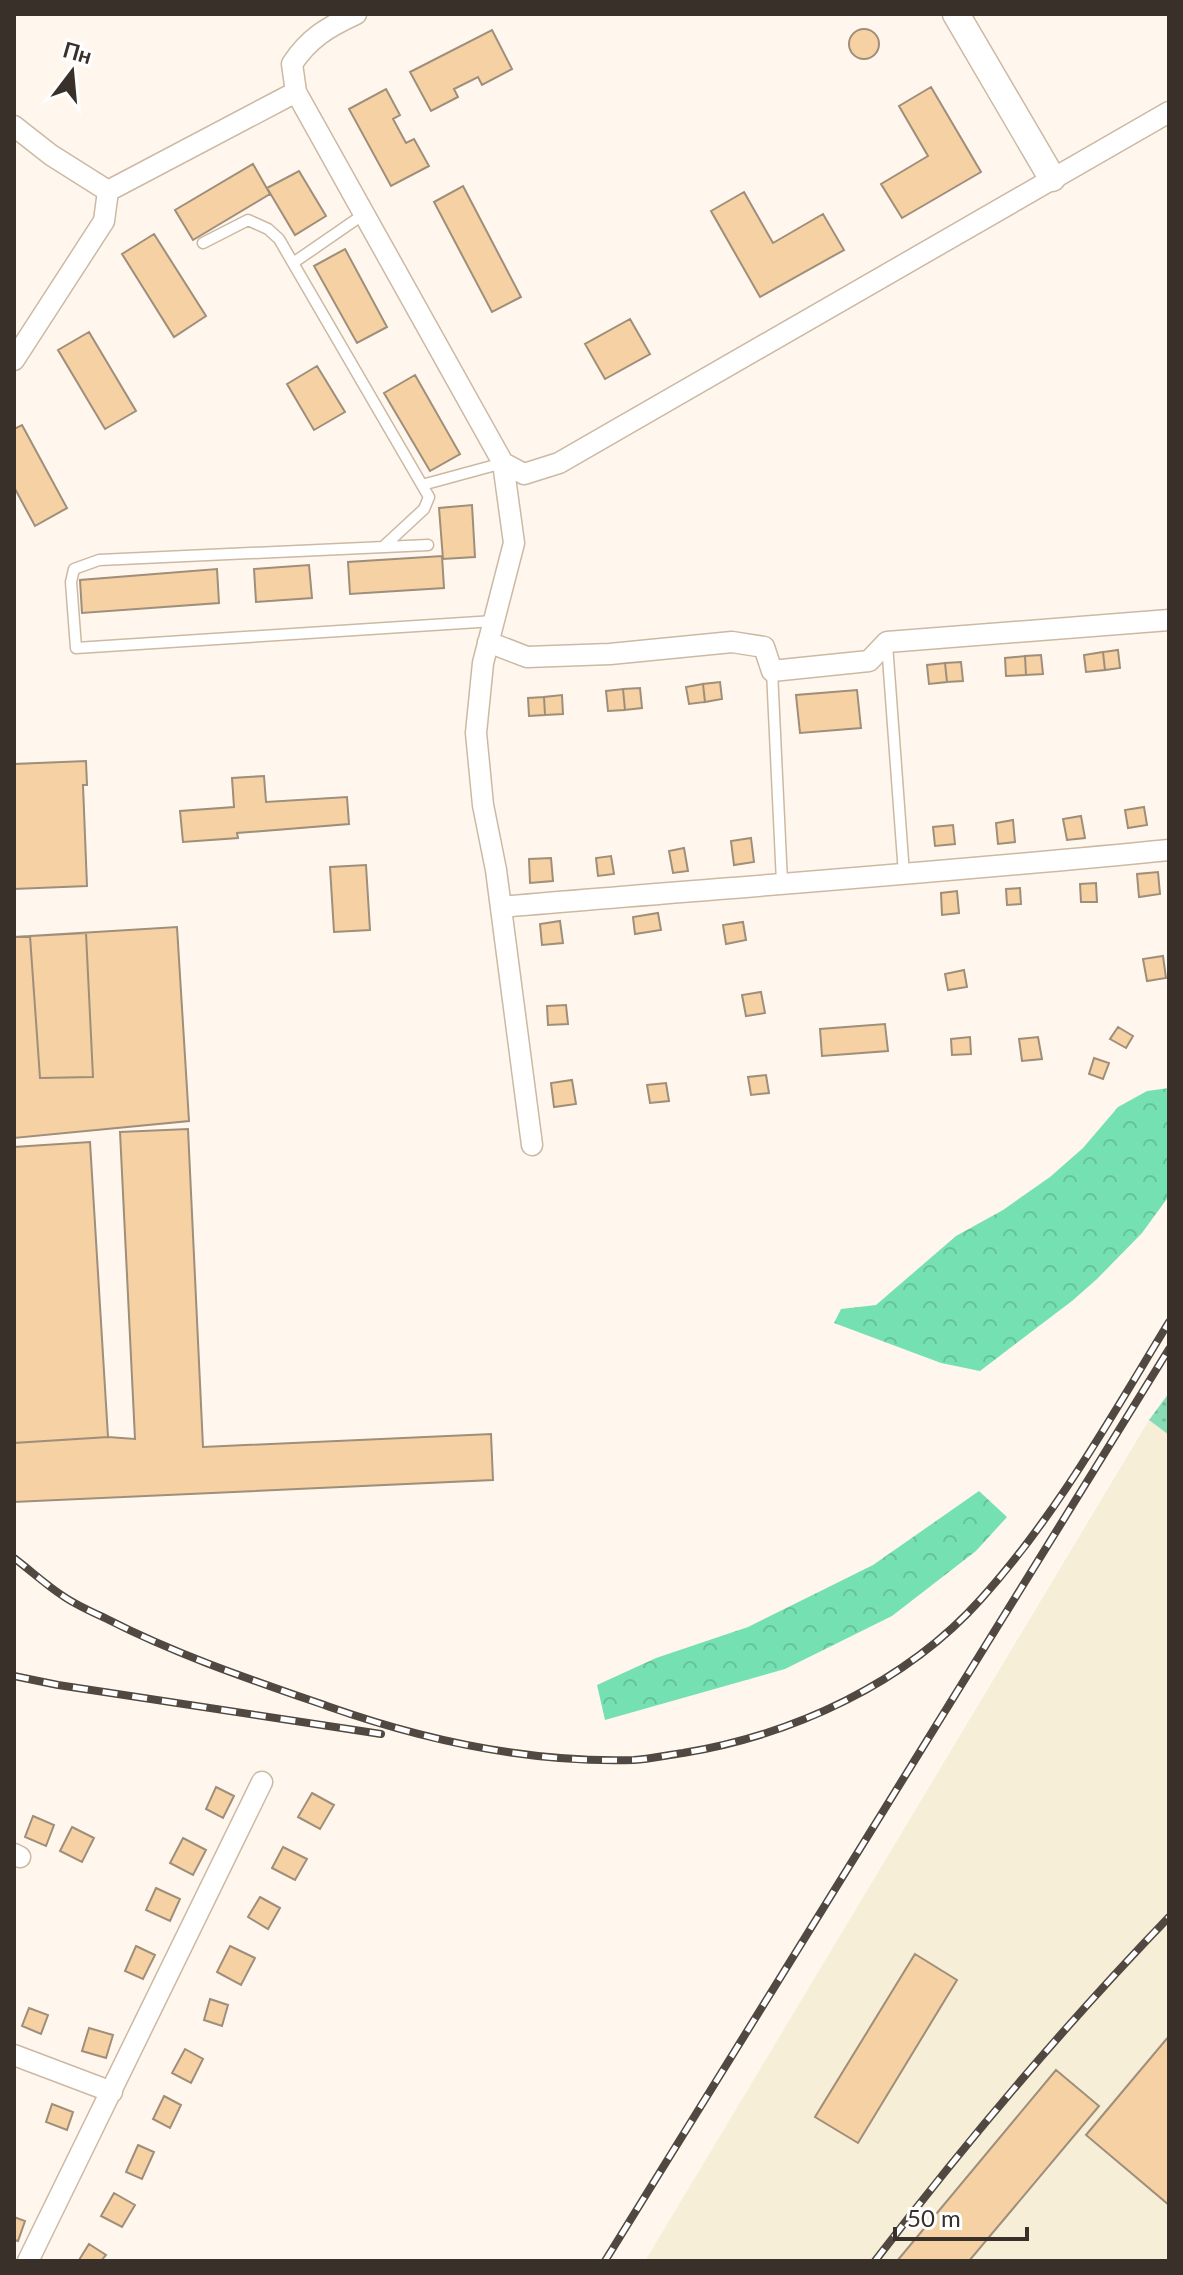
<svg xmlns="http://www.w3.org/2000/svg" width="1183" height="2275" viewBox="0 0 1183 2275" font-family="Lato,sans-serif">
  <defs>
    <pattern id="grass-dots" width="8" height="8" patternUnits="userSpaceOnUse" patternTransform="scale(2)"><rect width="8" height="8" fill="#87dbb5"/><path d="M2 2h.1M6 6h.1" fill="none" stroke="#75bc9c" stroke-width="1.8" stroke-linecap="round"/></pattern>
    <pattern id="forest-crowns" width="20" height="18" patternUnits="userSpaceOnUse" patternTransform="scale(2)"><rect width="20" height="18" fill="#75e1b3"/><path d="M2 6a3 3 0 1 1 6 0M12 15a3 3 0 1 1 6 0" fill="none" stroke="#66c29a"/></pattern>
  </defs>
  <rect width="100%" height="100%" fill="#fff7ee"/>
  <path fill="#f7eed8" d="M1149 1420 1169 1435V2261H645Z"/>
  <path fill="url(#grass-dots)" d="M1169 1393V1435L1149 1420Z"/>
  <path fill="url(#forest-crowns)" d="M1169 1088V1196L1142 1233 1097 1279 1072 1301 980 1371 941 1363 834 1323 841 1309 876 1305 956 1236 1003 1210 1050 1177 1083 1148 1118 1107 1147 1091Z
    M979 1491 1007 1517 976 1551 892 1616 785 1669 605 1720 597 1685 656 1658 748 1627 873 1565Z"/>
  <path fill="#f6d1a4" stroke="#9f8e79" stroke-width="2" d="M849 44a15 15 0 1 1 30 0a15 15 0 1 1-30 0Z
    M492 30 512 69 482 85 478 77 454 89 458 97 431 111 410 72Z
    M931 87 981 172 902 218 881 184 928 156 899 106Z
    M386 89 400 115 393 119 406 143 414 139 429 166 391 186 349 109Z
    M253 164 270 194 193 240 175 210Z
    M299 171 326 216 295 235 267 188Z
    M463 186 521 297 492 312 434 202Z
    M744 192 773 243 823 214 844 250 760 297 711 211Z
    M154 234 206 316 174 337 122 254Z
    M345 249 387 327 357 343 314 266Z
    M630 319 650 354 605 379 585 344Z
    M89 332 136 411 105 429 58 350Z
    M317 366 345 412 314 430 287 384Z
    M415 375 460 454 430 471 384 393Z
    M22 425 67 508 35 526 14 487V429Z
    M472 505 475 557 443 559 439 508Z
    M442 556 444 588 350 594 348 562Z
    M309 565 312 598 256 602 254 569Z
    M217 569 219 603 82 613 80 580Z
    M1118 650 1120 668 1105 670 1103 652Z
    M1103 652 1105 670 1086 672 1084 655Z
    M1041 655 1043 674 1026 675 1025 656Z
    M1025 656 1026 675 1006 676 1005 658Z
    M961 662 963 681 947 682 945 663Z
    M945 663 947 682 929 684 927 665Z
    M720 682 722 699 705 702 703 684Z
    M703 684 705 702 689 704 686 687Z
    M640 688 642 708 625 710 623 689Z
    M623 689 625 710 608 711 606 691Z
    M857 690 861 728 800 733 796 695Z
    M562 695 563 714 545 715 544 697Z
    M544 697 545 715 529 716 528 698Z
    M86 761 87 785H83L87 886 14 889V764Z
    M264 776 266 802 347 797 349 824 237 833 238 838 183 842 180 811 234 807 232 778Z
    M1144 807 1147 825 1128 828 1125 810Z
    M1081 816 1085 838 1067 840 1063 819Z
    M1013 820 1015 842 998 844 996 823Z
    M953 825 955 844 935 846 933 827Z
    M751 838 754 862 734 865 731 841Z
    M684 848 688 871 673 873 669 851Z
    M611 856 614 874 598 876 596 858Z
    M551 858 553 881 530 883 529 859Z
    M366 865 370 930 334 932 330 867Z
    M1158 872 1160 894 1139 897 1137 874Z
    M1096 883 1097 902H1081L1080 884Z
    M1020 888 1021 904 1007 905 1006 889Z
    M957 891 959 913 942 915 941 893Z
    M658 913 661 930 635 934 633 917Z
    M560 921 563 943 542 945 540 924Z
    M743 922 746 940 726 944 723 925Z
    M177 927 189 1121 14 1138V937Z
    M86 933 93 1077 40 1078 30 936Z
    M1163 956 1166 978 1147 981 1143 959Z
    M964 970 967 987 948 990 945 974Z
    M761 992 765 1013 746 1016 742 995Z
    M566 1005 568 1024 548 1025 547 1006Z
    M885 1024 888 1051 822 1056 820 1029Z
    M1118 1027 1133 1036 1126 1048 1110 1039Z
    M970 1037 971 1054 952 1055 951 1039Z
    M1038 1037 1042 1059 1022 1061 1019 1039Z
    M1094 1058 1109 1063 1103 1079 1089 1074Z
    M766 1075 769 1093 751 1095 748 1077Z
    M572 1080 576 1104 554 1107 551 1083Z
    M666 1083 669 1101 650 1103 647 1085Z
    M188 1129 203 1447 491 1434 493 1480 14 1502V1443L108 1437 135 1439 120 1132Z
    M90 1142 108 1437 14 1443V1147Z
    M216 1787 234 1796 223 1818 206 1809Z
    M312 1793 334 1805 320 1829 298 1817Z
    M33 1816 54 1825 46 1846 25 1837Z
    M72 1827 94 1838 82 1862 60 1851Z
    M183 1838 206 1850 193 1875 170 1863Z
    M283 1847 307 1859 295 1880 272 1868Z
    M156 1888 180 1899 170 1921 146 1910Z
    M260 1897 280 1908 268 1929 248 1917Z
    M136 1946 155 1955 143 1979 125 1971Z
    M230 1946 255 1958 241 1985 217 1972Z
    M915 1954 957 1980 858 2143 815 2117Z
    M210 1999 228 2005 222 2026 204 2020Z
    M29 2008 48 2015 41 2034 22 2026Z
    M89 2028 113 2035 106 2058 82 2051Z
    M1169 2036V2205L1086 2135Z
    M185 2049 203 2059 191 2083 172 2073Z
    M1056 2070 1099 2106 969 2261H897Z
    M164 2096 181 2105 170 2128 153 2119Z
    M52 2104 73 2112 67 2130 46 2122Z
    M138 2145 154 2152 142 2179 126 2172Z
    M114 2193 135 2205 122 2227 101 2216Z
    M14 2217 25 2221 18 2241 14 2240Z
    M89 2244 106 2255 101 2261 79 2260Z"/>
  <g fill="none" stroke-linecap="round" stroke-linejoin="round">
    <g stroke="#ccb9a3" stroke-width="13">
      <path id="service" d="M203 243 248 220 268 229 279 239 429 497 424 509 383 547
        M293 263 364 214
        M422 485 503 463
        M428 545 99 560 74 569 71 582 76 648 494 621
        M887 644 904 874
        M772 671 782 882"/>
    </g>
    <g stroke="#ccb9a3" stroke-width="23">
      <path id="minor" d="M296 92 503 463 514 543 483 663 476 733 483 805 496 870 532 1145
        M14 126 51 155 108 191 296 92 292 64C309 38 328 27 356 14
        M14 360 104 221 108 191
        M503 463 524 474 559 463 1169 112
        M488 642 527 657 610 654 732 642 764 647 772 671 869 661 887 642 1169 620
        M501 907C724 888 947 872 1169 850
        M14 1854 20 1857
        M14 2055 112 2092
        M28 2261 262 1782"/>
    </g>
    <g stroke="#ccb9a3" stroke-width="29">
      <path id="tertiary" d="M956 14 1052 178"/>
    </g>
    <use href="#service" stroke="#fff" stroke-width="10"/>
    <use href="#minor" stroke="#fff" stroke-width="20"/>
    <use href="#tertiary" stroke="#fff" stroke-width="26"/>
    <g stroke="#514941" stroke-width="8">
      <path id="rail" d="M14 1558C30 1570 46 1585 63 1596 76 1605 92 1612 107 1619 177 1655 252 1680 327 1706 426 1741 529 1763 634 1760 650 1759 667 1755 683 1753 793 1735 906 1683 981 1599 1056 1516 1111 1417 1169 1322
        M14 1676 58 1685 381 1734
        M605 2261 1169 1349
        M875 2261C967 2141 1064 2026 1169 1917"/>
    </g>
    <use href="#rail" stroke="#fff" stroke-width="5" stroke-dasharray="15" stroke-linecap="butt"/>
  </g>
  <rect width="1183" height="2275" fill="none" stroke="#393129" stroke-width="32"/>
  <g transform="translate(72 72) rotate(16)" stroke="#ffffff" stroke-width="6" paint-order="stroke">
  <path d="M0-6L14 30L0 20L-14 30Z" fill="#393129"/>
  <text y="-12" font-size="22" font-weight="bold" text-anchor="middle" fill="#393129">Пн</text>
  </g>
  <path d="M895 2227v12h132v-12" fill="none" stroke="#393129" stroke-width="4"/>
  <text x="907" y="2227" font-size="24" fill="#393129" stroke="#ffffff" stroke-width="6" paint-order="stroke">50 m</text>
</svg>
